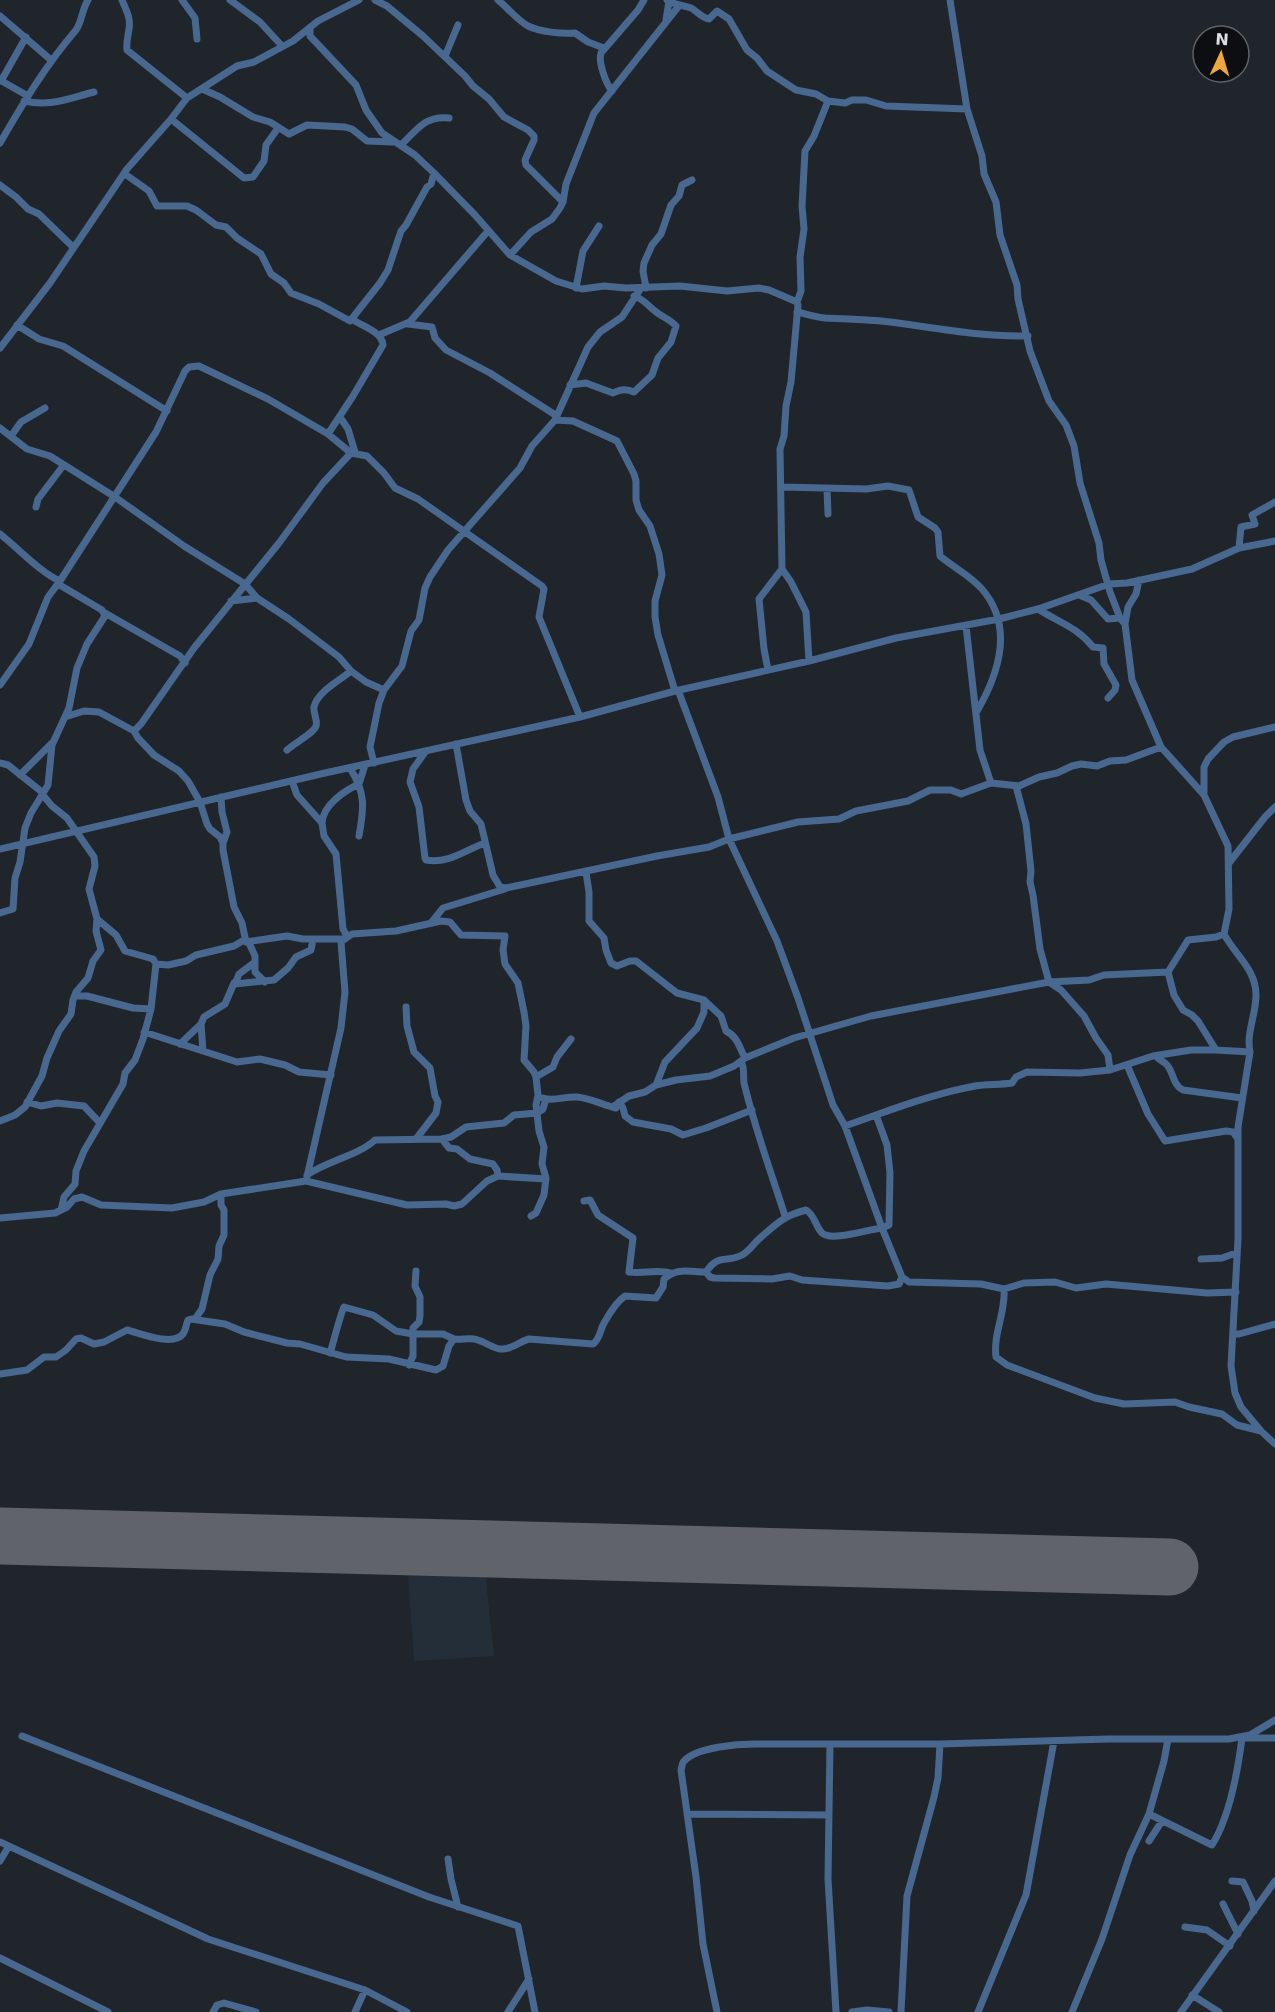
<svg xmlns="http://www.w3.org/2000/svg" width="1275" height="2012" viewBox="0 0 1275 2012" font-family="'DejaVu Sans',sans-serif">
  <rect width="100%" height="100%" fill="#20252c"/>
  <path fill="#242e39" d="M407 1561 484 1562 494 1656 414 1661Z"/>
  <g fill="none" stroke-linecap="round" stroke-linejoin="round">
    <path stroke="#60646a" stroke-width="57" d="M0 1536 1170 1567"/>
    <path stroke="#48688f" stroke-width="7" d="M122 0C126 10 131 18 129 29 128 37 126 42 127 50L187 98
      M182 0 195 18 197 39
      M230 0 260 22 282 46
      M375 0 387 6 423 36 465 76 473 86 489 99 504 117 528 130 534 136V140L525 160 526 165 563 202
      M498 0C508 8 517 20 528 26 540 32 562 34 575 33L588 42 604 48
      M667 0C677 6 683 5 691 8 698 12 702 18 709 19L717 11 729 19 747 50 757 58 767 71 796 90 816 94 828 101
      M950 0 967 109 982 156 984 174 996 202 1000 235 1017 285 1018 299 1030 351 1049 401 1066 425 1074 446 1080 483 1099 543 1101 560 1110 592 1120 618
      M0 16 51 60
      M666 20 669 1
      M310 29V36L356 85 366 110 382 133 415 155 434 173 475 215 510 255 556 281 582 289 604 286 626 288 680 286 727 291 759 288 769 290 797 302 798 305 791 382 786 406 784 436 780 449 782 569 791 582 806 612 809 661
      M445 56 458 25
      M0 80 28 96
      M1 81 26 37
      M202 89 220 97 253 117 270 122 289 134 307 125 345 127 352 129 367 141 393 142
      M612 91C606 84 598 62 601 53L638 10 644 0
      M24 101C52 107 69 98 94 92
      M171 119 244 178 253 177 264 161 266 145 278 128
      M0 143C23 103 46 65 76 30 82 22 82 9 88 0
      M401 145C417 130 425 115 449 118
      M125 174 149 191 157 206H187L196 210 216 225 226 227 237 238 261 254 271 274 284 283 291 293 319 304 350 321 380 283 388 270 401 231 406 225 427 187 431 184 434 173
      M0 185 16 197 28 209 39 214 73 247
      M488 231 408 324 432 327 435 338 446 350 490 373 557 416
      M510 255 531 232 552 219 560 208 563 202 566 184 594 113 678 7
      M576 288 583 251 599 226
      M646 288 643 271 644 263 652 245 661 234 671 205 679 196 682 185 692 180
      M797 302 801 291 800 257 804 229 802 206 805 151 814 136 828 101 845 103 852 100H866L886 106 967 109
      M797 312C807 314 815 317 825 318 846 319 868 319 890 322 936 328 981 337 1028 336
      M17 325 39 339 63 346 167 411
      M379 335 407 323
      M0 348 50 283 127 169 171 119 187 98 237 66 254 62 293 41 318 21 359 0
      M570 385 586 383 613 393C620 389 626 388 634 392L652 375 658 358 671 342 676 326C670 319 662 317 655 311 647 305 644 299 634 296
      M340 417 348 429 355 452
      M555 420 573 421 617 441 634 474 636 481V500L639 510 650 526 659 554 662 575 655 601V617L658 635 675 691
      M0 428 27 449 50 456 115 497 184 546 245 584 257 598 289 619 339 657 351 671 366 682 384 690
      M328 434 353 396 383 345C382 332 363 326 353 320
      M11 436 21 422 45 408
      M782 487 866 489 888 486 909 490 918 517 935 528 938 532 940 556C953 567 969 575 981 588 1015 626 999 674 976 713
      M827 489 828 514
      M36 507 38 499 63 466
      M0 534C18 548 41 573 60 581
      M1239 548 1241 527 1255 524 1252 515 1275 502
      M1079 595 1091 600 1108 619 1120 618 1125 624 1132 680 1161 747 1204 795 1228 846 1229 909 1224 934C1235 955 1256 969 1256 995 1256 1015 1246 1033 1250 1052L1238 1127V1239L1231 1366 1235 1393 1241 1407 1261 1431 1275 1444
      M231 601 257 598
      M1038 609C1058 622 1077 627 1093 647L1103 648 1104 664 1116 685 1115 690 1108 698
      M105 613 180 656 185 663
      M1125 624 1128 607 1136 594 1139 580
      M966 626 980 750 991 783
      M768 670 764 649 759 599 782 569
      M0 685 29 644 48 597 60 581 156 432 185 371 189 367 199 366 268 399 328 434 351 453 367 456 384 473 395 488 418 499 542 586 544 589 539 617 580 717
      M65 717 84 711 99 712 134 731 138 738 154 755 179 771 188 781 200 802 207 824 210 829 220 837 223 843
      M134 731 141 724 194 648 279 543 323 483 351 453
      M456 744 466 800 470 811 481 824 493 875 500 887 506 888 657 856 709 847 729 839 718 797 678 690
      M1161 747 1126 760 1110 761 1097 766 1081 764 1072 766 1057 773 1039 777 1019 786 991 783 961 794 951 790H930L908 801 856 811 839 819 798 822 729 839 777 941 798 998 833 1105 845 1126 882 1228 889 1225 890 1173 887 1145 876 1115C909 1103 941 1092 975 1086 987 1084 999 1085 1012 1083L1016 1077 1027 1072 1080 1073 1110 1070 1153 1056 1191 1050H1216
      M287 750C293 744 314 733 316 726 318 720 313 714 314 707 317 692 340 680 351 671
      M426 751 413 769 410 782 419 807 425 858 426 860C449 864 465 850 485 843
      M0 763 8 765 42 792
      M374 763 370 747 379 703 384 690 402 666 411 631 419 620 425 588 430 577 448 550 520 468 532 446 555 420 588 347 600 332 622 317 641 288
      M350 768C366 793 364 808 359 836
      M20 775 52 743
      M292 781 297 795 322 823 324 836 336 854 342 918 343 929 347 936
      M1016 786 1026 824 1031 871 1030 882 1033 895 1040 949 1049 982 1061 990 1084 1016 1096 1038 1108 1055 1110 1070
      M1204 795V767L1208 759 1224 742 1233 737 1275 727
      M221 797 222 812 227 832 223 843V850L234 907 242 923 246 942 287 936 303 939H343
      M322 823C323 805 344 791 359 784L365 765
      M0 849 325 773 580 717 675 691 809 661 896 638 999 619 1038 609 1109 584 1127 583 1192 569 1239 548 1275 541
      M1229 863 1265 817 1275 807
      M586 872 589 892V921L604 938 606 950 611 963 617 966 630 961H636L677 993 704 1000 721 1016 726 1031C738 1037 739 1047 745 1058
      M0 913 13 909 15 878 20 862 25 828 31 813 48 785 52 745 69 708 77 668 87 644 105 616 102 610 58 584
      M97 919 116 935 125 951 153 959 156 964 168 965 186 961 196 955 234 946 244 940
      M431 923 443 908 505 889
      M249 943 255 956V962L239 974 235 984 274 980 288 968 296 957 311 950 313 939
      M255 962V972L265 982
      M1168 972 1174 995 1183 1010 1192 1015 1198 1021 1216 1050 1250 1052
      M75 996H87L133 1008 151 1009
      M406 1007 407 1026 414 1052 430 1068 435 1096 438 1102 436 1113 416 1139
      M201 1024 203 1051
      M144 1032 237 1062 260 1059 285 1065 299 1072 331 1075
      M180 1044 201 1024 204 1017 225 1004 234 983
      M1156 1056C1159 1061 1164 1061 1167 1065 1174 1073 1172 1084 1183 1090L1242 1098
      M741 1061C745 1068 743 1076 744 1083 755 1129 771 1172 785 1216
      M1127 1065 1148 1114 1165 1141 1226 1131 1233 1132 1238 1139
      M536 1077 553 1067 557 1057 571 1039
      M656 1085 665 1062 697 1028 704 1012V1000
      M543 1098C554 1102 565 1096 577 1097 590 1098 603 1105 616 1108
      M27 1102 41 1106 57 1103 84 1106 100 1123
      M619 1102 623 1108 625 1116 633 1122 671 1129 683 1135 706 1128 752 1110
      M614 1106 629 1096 645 1092 656 1085 676 1080 710 1076 734 1066 745 1058 794 1038 871 1016 1049 982 1089 980 1104 975 1168 972 1188 940 1216 937 1224 934
      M0 1121 15 1115 25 1107 42 1076 47 1058 59 1031 71 1014 73 1000 76 992 88 978 93 961 101 950 96 931 97 919 89 889 95 866 94 857 67 818 52 806 42 794
      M845 1126 876 1115
      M442 1139 449 1148 457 1149 470 1159 493 1164 497 1170 498 1176
      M307 1175C327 1161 359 1155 375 1140L442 1139 451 1137 466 1127 504 1123 514 1115 537 1113 543 1109 546 1099
      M306 1181 341 1028 345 992 341 942 352 934 396 931 441 921 450 922 461 935 505 936 503 950 505 964 518 983 524 1012 526 1026 524 1060 534 1072 536 1077 538 1095 536 1105 539 1131 544 1147 542 1164 546 1178 544 1195 536 1213 531 1216
      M584 1201 590 1200 598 1215 633 1238 629 1272C643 1274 657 1269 671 1273
      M61 1210 64 1197 75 1184 76 1171 84 1151 123 1084 125 1073 135 1060 143 1039 151 1009 156 964
      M0 1218 55 1213 67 1207 74 1199 82 1197 101 1205 172 1208 204 1202 221 1194 306 1181 407 1205 446 1204 454 1206 462 1204 487 1181 498 1176 546 1179
      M1201 1259 1222 1258 1236 1253
      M706 1272 710 1277 714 1278 772 1279 790 1276 802 1280 888 1286 899 1284 902 1277
      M1004 1289 1024 1283 1055 1282 1076 1288 1106 1284 1207 1293 1236 1292
      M195 1319 202 1309 210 1275 218 1259 219 1246 224 1235V1210L221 1205V1194
      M1233 1334H1239L1275 1324
      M330 1353C333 1344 341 1312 344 1307L373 1315 396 1331 413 1334H443L454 1339
      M409 1365 413 1356V1328L419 1322 420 1316V1297L415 1286 416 1271
      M0 1374 27 1370 44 1357H56L66 1350 76 1339 81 1338 94 1344 104 1342 127 1330C139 1333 173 1347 183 1334 186 1330 186 1324 188 1320L191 1319 225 1324 244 1332 287 1343 300 1344 346 1357 389 1359 436 1370 443 1366 449 1346 454 1339C461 1340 467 1338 474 1339 487 1341 496 1354 511 1347 518 1345 521 1341 529 1339L593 1344C600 1339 600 1330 604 1323 609 1314 616 1302 625 1296L656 1298 663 1287 664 1279C677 1267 690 1272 706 1272 718 1253 727 1263 742 1255 750 1251 753 1244 759 1239 776 1224 783 1216 806 1210 815 1215 815 1226 822 1233 831 1242 869 1229 882 1228L902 1277 909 1282 981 1284 1004 1289C1006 1312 993 1333 996 1357L1007 1365 1095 1398 1124 1404 1175 1402 1189 1407 1222 1414 1237 1425 1261 1431
      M22 1736 429 1897 518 1926 535 2012
      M830 1744 828 1879 836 2012
      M687 1814 829 1815
      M1149 1814 1212 1845C1229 1818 1238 1769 1242 1738H1275
      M1149 1841 1162 1821
      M0 1842 208 1939 365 1990 407 2012
      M448 1859 451 1879 458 1907
      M0 1861 9 1846
      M1232 1881 1243 1882 1252 1901 1254 1911
      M1223 1904 1238 1934
      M1185 1927 1207 1930 1230 1946
      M0 1958 108 2012
      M1192 1995 1219 2012
      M213 2012 217 2005 224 2003 256 2012
      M355 2012 365 1990
      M508 2012 529 1979
      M717 2012 703 1944 696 1877 681 1770C682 1767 682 1763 684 1761 697 1747 738 1744 755 1744H940L1108 1739H1229L1250 1735 1275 1720
      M852 2012 867 2010 889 2012
      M901 2012 907 1896 934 1797 938 1778 940 1744
      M978 2012 1026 1895 1054 1741
      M1072 2012 1102 1939 1130 1855 1149 1814 1164 1761 1168 1739
      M1181 2012 1275 1881"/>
  </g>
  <g transform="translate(1221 54) rotate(4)"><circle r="28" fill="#0c0e11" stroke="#5f6265" stroke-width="1.5"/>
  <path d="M0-4.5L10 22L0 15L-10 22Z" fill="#eea73c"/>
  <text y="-9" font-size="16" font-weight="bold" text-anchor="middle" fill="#dce0e4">N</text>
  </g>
</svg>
